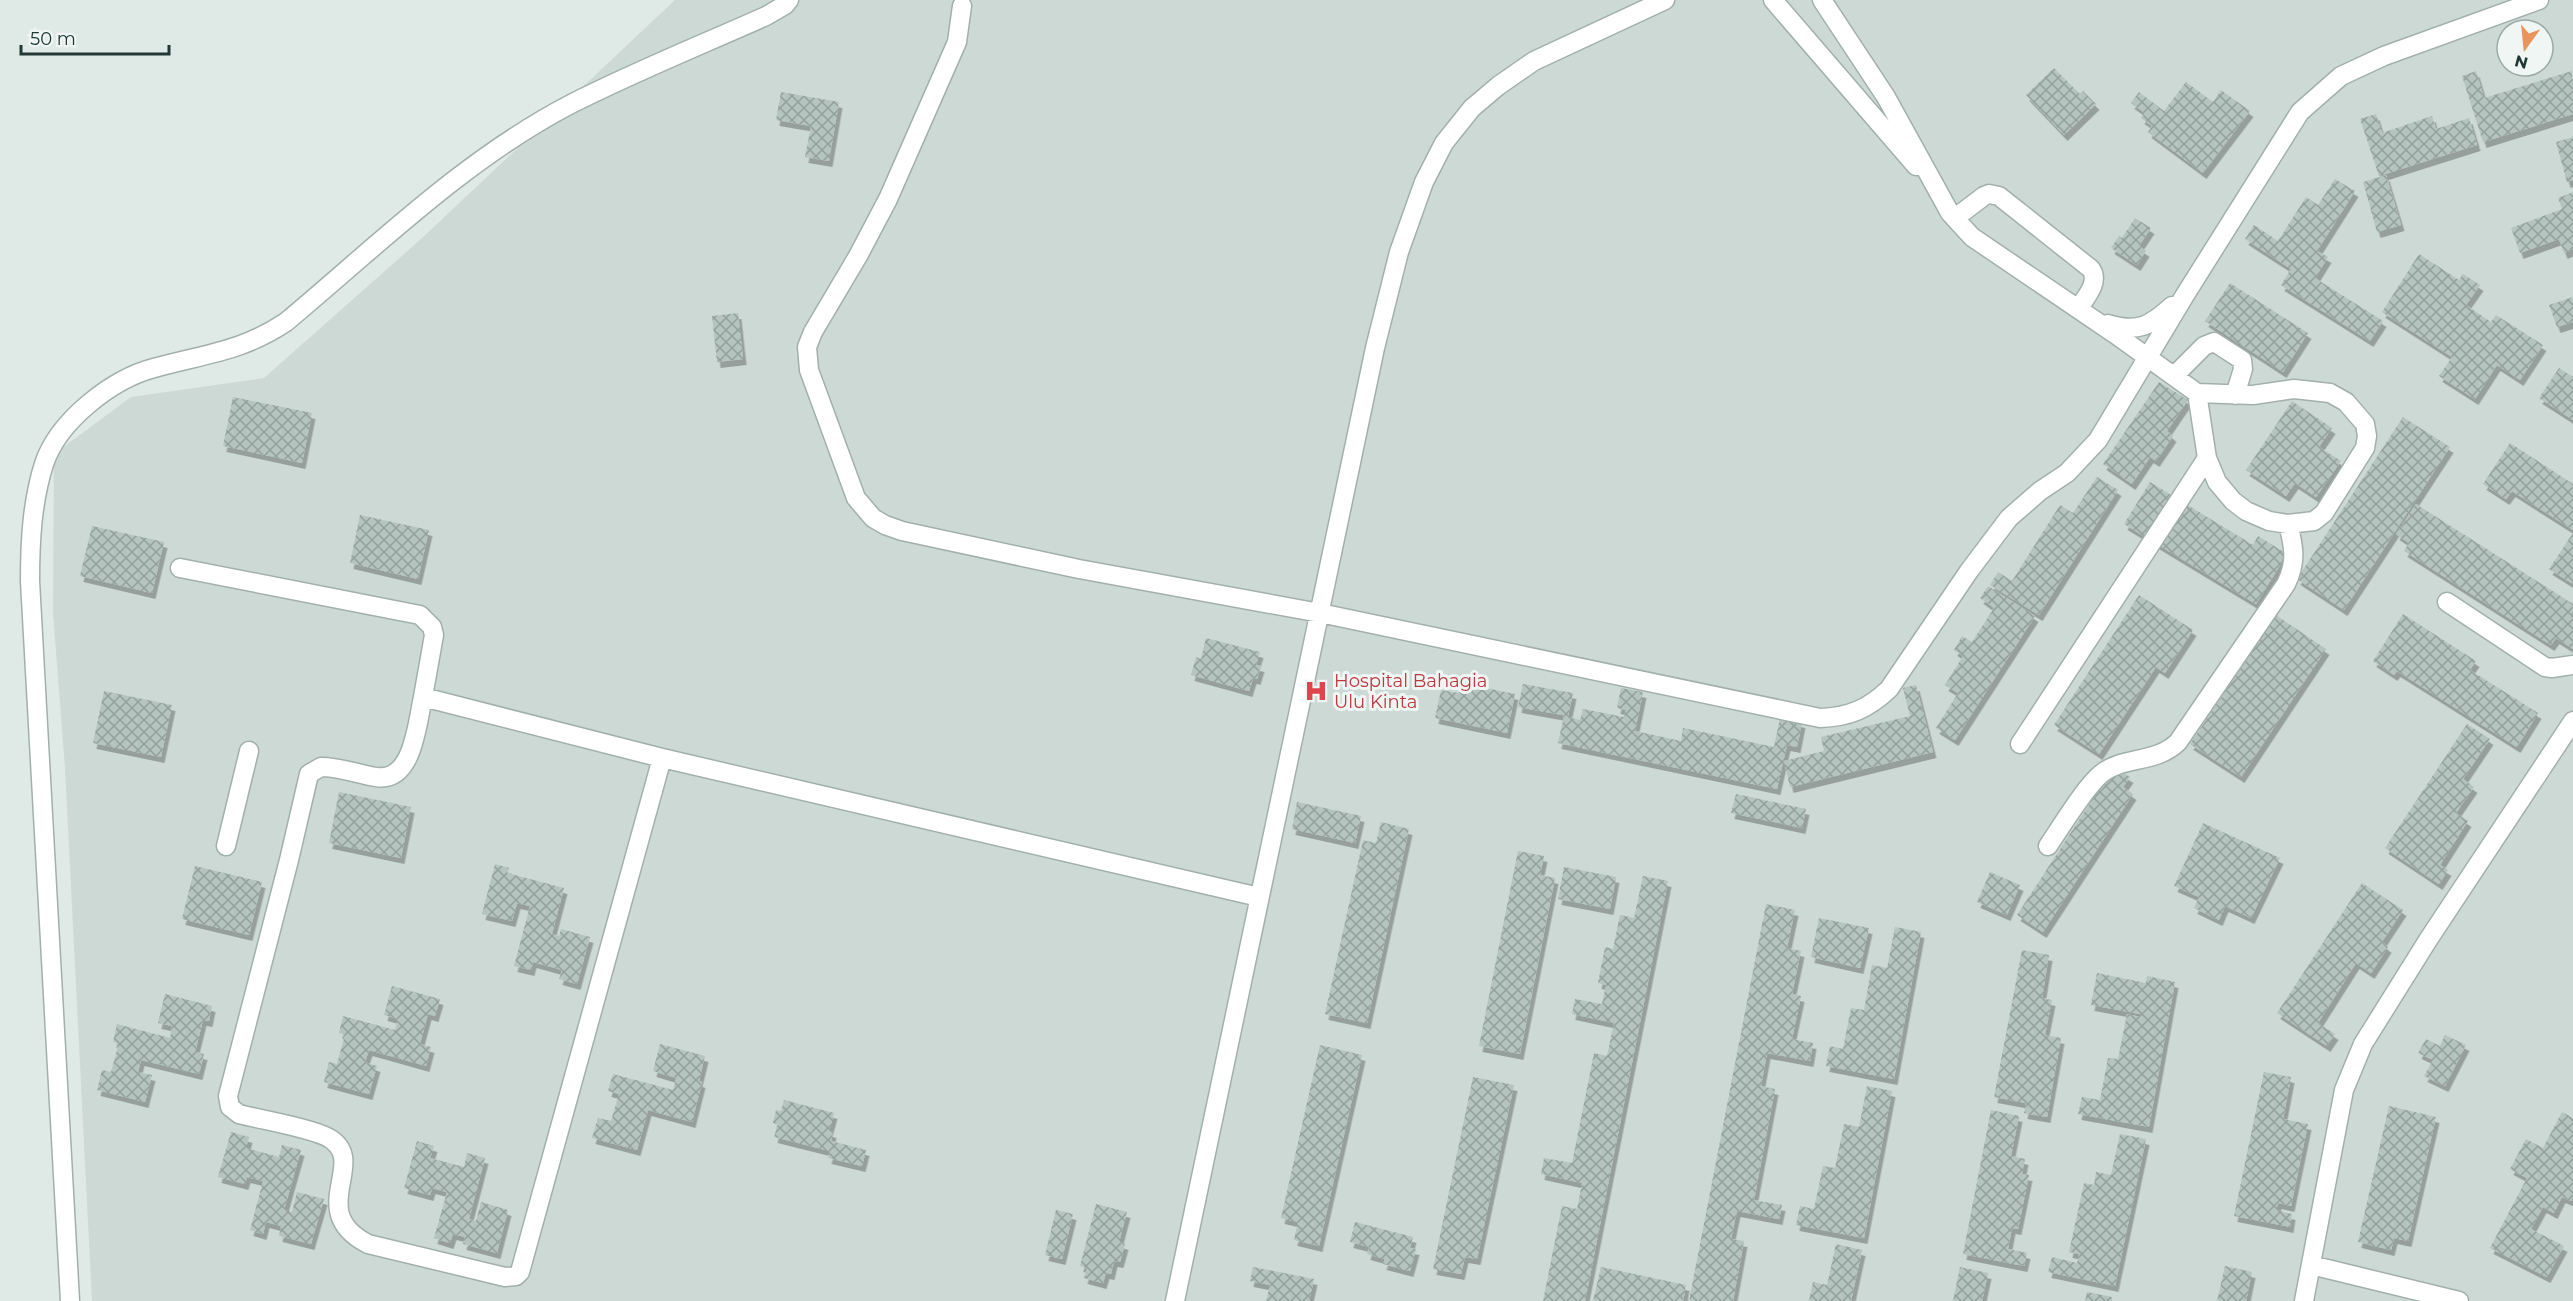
<svg xmlns="http://www.w3.org/2000/svg" width="2573" height="1301" viewBox="0 0 2573 1301" font-family="Montserrat,sans-serif">
  <defs>
    <pattern id="building-cross-hatch" width="8" height="8" patternUnits="userSpaceOnUse" patternTransform="scale(1.5)"><rect width="8" height="8" fill="#b5c4bf"/><path d="M0 0l8 8M0 8l8-8" fill="none" stroke="#93a09c"/></pattern>
    <filter id="shadow"><feDropShadow dx="3.5" dy="6" stdDeviation="0" flood-color="#0004"/></filter>
  </defs>
  <rect width="100%" height="100%" fill="#dfe9e6"/>
  <path fill="#cdd9d5" fill-rule="evenodd" d="M675 0H2573V1301H92L65 768 53 613 54 454 131 397 264 378 421 239ZM2507 30H2543V66H2507Z"/>
  <path fill="url(#building-cross-hatch)" filter="url(#shadow)" d="M2054 68 2080 94 2083 91 2096 104 2064 135 2026 95Z
    M2476 71 2484 98 2572 71 2573 114 2483 142 2462 76Z
    M2186 82 2213 102 2221 90 2250 111 2203 173 2148 132 2152 126 2141 118 2145 113 2131 103 2139 92 2164 111Z
    M781 92 839 102 829 161 805 157 811 126 776 120Z
    M2376 114 2382 133 2432 116 2436 129 2469 118 2477 145 2379 176 2360 119Z
    M2573 137V180L2567 182 2556 142Z
    M2386 175 2401 225 2377 232 2363 182Z
    M2335 179 2355 191 2317 251 2328 257 2315 278 2383 321 2370 341 2281 285 2291 269 2245 239 2254 225 2278 241 2306 197 2318 205Z
    M2573 192V249L2564 253 2559 239 2520 253 2511 228 2562 209 2558 198Z
    M2135 218 2151 228 2139 246 2146 251 2137 265 2111 248 2119 236 2122 238Z
    M2419 254 2459 280 2463 274 2480 285 2466 305 2491 322 2496 315 2543 345 2520 380 2497 365 2475 399 2439 376 2452 357 2382 312Z
    M2230 283 2308 333 2283 372 2205 321Z
    M2573 297V322L2557 327 2549 305Z
    M738 313 743 359 717 362 712 316Z
    M2559 368 2573 377V420L2539 398Z
    M2159 382 2188 400 2167 431 2173 436 2156 461 2150 457 2132 484 2103 464Z
    M233 397 312 413 302 463 223 446Z
    M2292 401 2332 428 2319 447 2341 461 2316 497 2295 483 2286 496 2246 470Z
    M2403 417 2450 447 2344 610 2297 579Z
    M2510 443 2573 484V530L2512 491 2506 499 2483 484Z
    M2097 477 2118 490 2039 615 1990 585 1998 572 2012 581 2060 505 2073 513Z
    M2150 482 2253 545 2258 536 2287 554 2256 604 2124 524Z
    M2416 504 2573 604V611L2570 616 2573 618V649L2556 638 2551 645 2404 551 2409 543 2396 534Z
    M360 515 429 530 418 579 350 563Z
    M92 526 164 542 152 593 80 576Z
    M2573 533V584L2549 569Z
    M1988 586 2035 616 1955 740 1936 728 1958 693 1945 685 1963 656 1954 650 1962 636 1972 642 1994 608 1980 598Z
    M2139 595 2193 630 2165 673 2156 667 2099 754 2054 725Z
    M2403 614 2476 661 2470 670 2538 713 2517 747 2397 671 2394 675 2373 661Z
    M2276 615 2326 649 2241 777 2190 744Z
    M1206 638 1260 652 1256 665 1261 666 1257 679 1253 678 1249 691 1191 675 1196 657 1201 659Z
    M1461 683 1515 694 1507 733 1435 718 1441 690 1459 693Z
    M1523 684 1573 693 1568 716 1518 707Z
    M1916 685 1933 752 1790 787 1784 761 1824 751 1821 737 1910 716 1903 688Z
    M1621 688 1643 692 1635 731 1681 741 1683 728 1774 747 1780 718 1802 722 1797 747 1787 745 1777 789 1558 743 1564 716 1580 720 1583 709 1624 717 1626 710 1617 708Z
    M104 691 172 705 161 757 93 743Z
    M2467 724 2490 739 2463 779 2474 787 2456 813 2468 821 2440 865 2448 870 2439 884 2385 848Z
    M2117 769 2130 777 2123 787 2133 794 2043 932 2017 915 2107 777 2110 779Z
    M339 792 411 807 401 858 329 843Z
    M1736 794 1806 809 1802 828 1731 813Z
    M1297 802 1361 816 1355 843 1292 829Z
    M1381 822 1409 829 1367 1023 1325 1014 1363 840 1376 843Z
    M2203 823 2280 858 2251 918 2225 906 2219 920 2194 908 2199 897 2174 886Z
    M1518 851 1544 856 1540 875 1555 878 1520 1054 1479 1046Z
    M495 864 509 868 507 873 564 888 552 934 559 936 561 929 590 937 577 984 559 979 562 970 533 962 531 970 514 966 530 906 517 903 512 921 482 914Z
    M195 866 262 882 249 935 182 919Z
    M1564 867 1616 877 1610 909 1558 899Z
    M1990 872 2020 885 2007 915 1977 902Z
    M1643 876 1668 881 1585 1301H1543L1562 1206 1577 1209 1582 1183 1541 1174 1544 1158 1572 1163 1594 1053 1607 1056 1614 1023 1572 1014 1575 999 1602 1004 1606 985 1598 983 1605 947 1613 949 1620 915 1634 918Z
    M2362 883 2403 910 2382 942 2388 947 2371 973 2356 963 2318 1023 2335 1034 2327 1046 2277 1013Z
    M1766 904 1795 910 1787 948 1801 951 1792 994 1801 996 1792 1039 1813 1043 1810 1061 1767 1053 1761 1086 1775 1089 1754 1200 1782 1205 1779 1219 1737 1211 1731 1239 1744 1241 1733 1301H1689Z
    M1819 918 1869 928 1860 968 1811 957Z
    M1895 927 1921 932 1894 1079 1826 1066 1830 1046 1843 1049 1851 1008 1864 1010 1872 965 1887 968Z
    M2022 950 2049 955 2042 998 2052 1000 2045 1035 2061 1038 2047 1117 2024 1113 2026 1103 1994 1097Z
    M2097 973 2146 983 2147 976 2175 982 2149 1127 2078 1114 2082 1097 2100 1100 2108 1058 2118 1059 2127 1014 2140 1017V1014L2091 1005Z
    M392 986 440 999 435 1016 428 1014 420 1044 431 1047 426 1066 369 1050 365 1062 377 1066 369 1094 324 1082 329 1062 337 1064 345 1035 339 1033 343 1016 395 1030 398 1019 384 1015Z
    M165 994 212 1006 209 1021 203 1020 195 1052 204 1054 199 1074 141 1060 138 1072 152 1075 145 1102 97 1090 102 1070 111 1072 119 1043 113 1042 117 1024 170 1038 172 1026 158 1023Z
    M2445 1035 2466 1045 2445 1086 2424 1076 2433 1060 2418 1053 2426 1039 2440 1046Z
    M660 1044 705 1056 699 1081 702 1082 692 1122 648 1110 637 1150 592 1138 598 1118 611 1121 619 1094 608 1091 613 1074 673 1090 676 1078 653 1071Z
    M1320 1045 1362 1055 1319 1246 1294 1240 1298 1222 1281 1218Z
    M2264 1072 2291 1077 2283 1119 2308 1124 2291 1206 2278 1203 2276 1210 2292 1214 2290 1227 2234 1216Z
    M1473 1077 1514 1085 1477 1259 1465 1257 1461 1274 1433 1269Z
    M1867 1086 1892 1091 1864 1238 1796 1225 1800 1206 1814 1209 1823 1166 1835 1168 1844 1124 1859 1127Z
    M784 1100 834 1113 829 1131 833 1132 831 1141 866 1150 862 1166 828 1158 830 1151 774 1137 778 1124 773 1123 776 1110 781 1111Z
    M2389 1106 2436 1117 2408 1241 2394 1238 2391 1250 2358 1242Z
    M1991 1110 2019 1116 2011 1156 2025 1159 2022 1174 2029 1175 2018 1229 2012 1228 2008 1249 2027 1253 2024 1266 1963 1254Z
    M2562 1112 2573 1118V1197L2571 1201 2562 1197 2554 1213 2543 1207 2531 1229 2564 1246 2547 1277 2490 1248 2527 1178 2510 1169 2526 1139 2543 1148Z
    M231 1132 249 1137 246 1148 279 1157 282 1145 301 1150 284 1210 292 1212 297 1192 324 1199 311 1244 279 1236 281 1226 266 1222 263 1234 250 1230 263 1181 247 1177 245 1184 218 1177Z
    M2120 1134 2146 1139 2115 1286 2048 1272 2052 1257 2077 1263 2079 1254 2069 1252 2084 1183 2094 1185 2096 1172 2111 1175Z
    M417 1141 434 1146 430 1158 464 1167 467 1153 485 1158 469 1219 476 1221 481 1202 508 1210 497 1253 463 1244 465 1237 453 1234 450 1243 434 1238 447 1192 432 1188 430 1195 404 1188Z
    M1096 1204 1127 1212 1119 1242 1125 1244 1120 1262 1114 1261 1111 1274 1106 1273 1103 1283 1084 1278 1087 1268 1080 1266Z
    M1056 1210 1073 1214 1062 1259 1045 1255Z
    M1355 1222 1413 1237 1410 1248 1416 1249 1410 1271 1383 1264 1385 1259 1367 1254 1369 1247 1350 1242Z
    M1836 1244 1862 1250 1851 1301H1809L1813 1282 1827 1285Z
    M2225 1266 2252 1272 2246 1301H2217Z
    M1253 1267 1314 1279 1309 1301H1266L1270 1285 1250 1281Z
    M1601 1267 1686 1285 1683 1301H1593Z
    M1960 1267 1988 1273 1982 1301H1953Z
    M2087 1292 2112 1297V1301H2085Z"/>
  <g fill="none" stroke-linecap="round" stroke-linejoin="round">
    <g stroke="#a2b0ad" stroke-width="21">
      <path id="minor" d="M1773 0 1916 166
        M1822 0 1886 97 1950 213 1972 237 2115 334 2197 393 2253 395 2294 389 2330 393 2346 402 2365 424 2367 436 2365 448 2324 513 2314 521 2288 524 2269 521 2246 511 2233 501 2217 482 2207 458 2197 393
        M962 6 957 42 888 199 858 256 813 332 807 347 809 370 856 498 873 518 885 525 902 531 1079 569 1320 613 1820 718C1849 717 1868 709 1889 689L1969 571 2009 518 2040 491 2067 473 2098 440 2185 295 2300 112 2341 76 2384 56 2539 0
        M1955 218 1984 196 1989 194 1999 196 2091 269C2100 282 2086 297 2078 309
        M2108 324C2138 333 2150 326 2172 306
        M2174 376 2204 346 2214 342 2242 360 2243 369 2235 395
        M180 568 420 615 432 627 434 635 423 697
        M2447 602 2545 667 2552 668 2573 665
        M2020 744 2207 458
        M662 758 520 1272 516 1276 505 1277 368 1244C304 1211 370 1162 329 1138 311 1128 262 1120 239 1114L230 1107 228 1096 289 860 309 774 321 767C340 767 357 774 376 777 413 783 417 724 423 697L662 758 1259 897
        M226 846 249 751
        M2048 846C2061 827 2085 787 2101 774 2122 756 2156 764 2178 742L2286 584C2297 562 2294 547 2288 524
        M2311 1265 2459 1301
        M70 1301 30 581C30 541 32 502 44 464 58 421 112 379 154 368 204 354 241 352 286 322 377 246 465 159 571 104 634 72 701 45 766 16L785 5 789 0
        M1175 1301 1375 348 1399 252 1424 182 1444 143 1472 108 1498 86 1534 61 1665 0
        M2304 1301 2344 1090 2363 1044 2428 940 2573 721"/>
    </g>
    <use href="#minor" stroke="#fff" stroke-width="18"/>
  </g>
  <defs>
    <g id="hospital-bare" transform="scale(1.8)"><path d="M-5-5h3v3.5h4V-5h3V5h-3V1.5h-4V5h-3Z" fill="#e0444e" stroke="#eff6f4" stroke-width="2.5" paint-order="stroke"/></g>
  </defs>
  <g fill-rule="evenodd">
    <use href="#hospital-bare" x="1316" y="691"/>
  </g>
  <g text-anchor="middle" dominant-baseline="central" stroke-width="6" stroke-linejoin="round" paint-order="stroke">
    <g font-size="18" fill="#be3a42" stroke="#eff6f4" text-anchor="start">
      <text x="1334" y="681">Hospital Bahagia<tspan x="1334" dy="21">Ulu Kinta</tspan></text>
    </g>
  </g>
  <g transform="translate(2525 48) rotate(195)"><circle r="28" fill="#eff6f4" stroke="#9daaa8" stroke-width="1.5"/>
  <path d="M0-4.5L10 22L0 15L-10 22Z" fill="#e9945d"/>
  <text y="-9" font-size="16" font-weight="bold" text-anchor="middle" fill="#213835">N</text>
  </g>
  <path d="M21 45v9h148v-9" fill="none" stroke="#213835" stroke-width="3"/>
  <text x="30" y="45" font-size="18" fill="#213835" stroke="#eff6f4" stroke-width="4.5" paint-order="stroke">50 m</text>
</svg>
